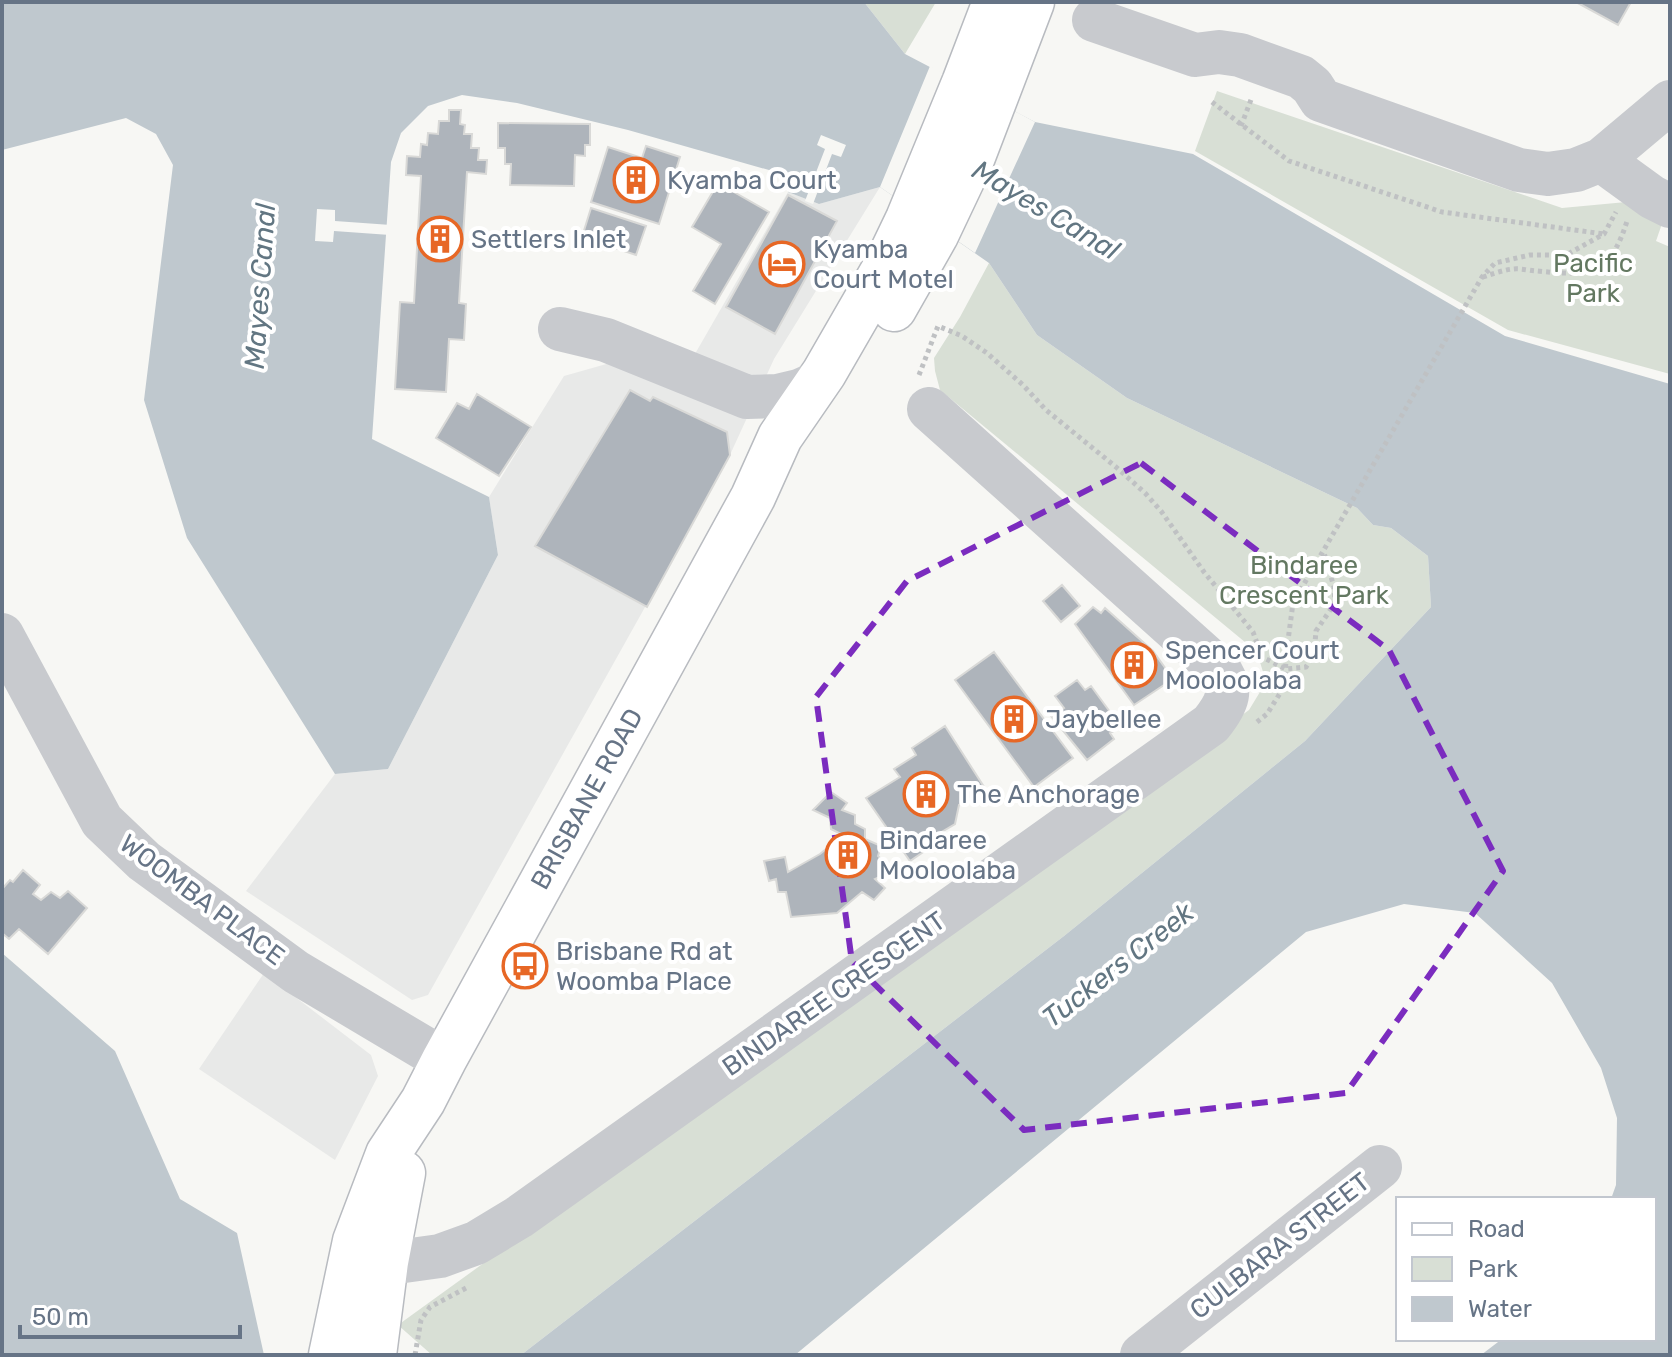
<svg xmlns="http://www.w3.org/2000/svg" width="1672" height="1357" viewBox="0 0 1672 1357" font-family="Rubik,sans-serif">
  <rect width="100%" height="100%" fill="#f7f7f4"/>
  <path fill="#e8e9e8" d="M880 187 774 359 729 457 428 995 412 1000 246 891 335 774 388 769 498 555 489 497 564 376 617 361 676 387 788 192 819 204Z
    M264 973 371 1055 378 1076 335 1160 199 1069Z"/>
  <path fill="#d8dfd5" d="M864 2H936L905 54Z
    M1217 91 1562 208 1637 201 1665 215 1656 241 1670 247V374L1508 330 1195 151Z
    M989 263 1037 335 1127 398 1357 508 1373 525 1391 528 1428 556 1431 607 1305 741 1064 936 521 1355H432L398 1325 1249 710 1266 682 1257 652 940 390 935 371 934 358 960 317Z"/>
  <path fill="#bfc8ce" d="M2 2H864L905 54 1035 122 1193 154 1505 336 1670 384V1355H1481L1502 1339H1654V1199H1611L1616 1185 1617 1118 1601 1068 1552 983 1475 913 1404 904 1306 932 795 1355H521L1064 936 1305 741 1431 607 1428 556 1391 528 1373 525 1357 508 1127 398 1037 335 989 263 880 187 819 204 788 192 797 178 628 130 517 103 462 95 428 106 401 133 391 162 372 439 489 497 498 555 388 769 335 774 187 538 144 400 173 165 156 134 126 118 2 150Z
    M2 953 115 1051 180 1199 237 1233 264 1355H2Z"/>
  <path fill="#f7f7f4" d="M930 66 1035 122 975 253 880 187Z
    M821 135 846 145 841 157 832 154 813 204 805 201 825 149 817 145Z
    M317 209 335 210V221L391 225 390 235 334 231 333 242 315 241Z"/>
  <path fill="#aeb4bb" stroke="#d9d9d7" stroke-width="2" d="M1576 2H1631L1618 25Z
    M449 110H461L460 124 465 125 464 134H472L471 148H479L478 160H487L486 174 467 172 459 303 466 304 464 340 449 339 446 392 395 389 400 302 414 303 421 176 406 175 407 156 420 157 421 144 427 145 428 133 438 134 439 121H449Z
    M498 123 590 124V145H585V156L575 155 574 186 510 185 511 164H505V148H498Z
    M646 146 680 157 659 224 591 202 608 147 642 158Z
    M718 183 769 212 715 304 693 291 721 244 692 227Z
    M788 195 837 221 775 334 726 307Z
    M591 208 646 226 636 255 582 237Z
    M630 390 650 401 653 397 727 432 730 455 647 607 535 546Z
    M477 394 531 427 499 476 436 438 457 403 469 409Z
    M1062 585 1080 606 1061 622 1043 601Z
    M1093 607 1101 613 1105 608 1153 651 1173 679 1134 705 1075 624Z
    M994 652 1073 758 1034 787 955 680Z
    M1077 680 1085 690 1091 686 1121 727 1110 733 1114 739 1087 760 1051 716 1064 708 1055 696Z
    M945 726 986 790 959 805 955 824 928 840 932 846 910 861 866 798 900 777 894 769 916 755 912 748Z
    M831 792 847 803 842 810 855 815V824L865 829V839L881 846 878 856 887 865 884 875 875 879 885 888 874 900 862 892 837 913 791 917 786 892H778L776 879 769 881 764 861 785 857 788 872 820 854 843 835 831 829 830 818 813 810Z
    M23 870 40 885 33 894 41 900 51 892 60 898 68 891 87 908 48 954 19 929 9 939 2 933V889L10 880 13 882Z"/>
  <g fill="none" stroke-linecap="round" stroke-linejoin="round">
    <g stroke="#b8bbc0" stroke-width="47">
      <path id="major" d="M894 309 936 235 972 159 1032 2
        M331 1355 355 1241 388 1154 423 1101 444 1060 753 497 780 437 824 373 884 269 908 219 964 83 995 2
        M374 1355 386 1262 403 1173"/>
    </g>
    <path stroke="#bfc1c3" stroke-width="5" stroke-dasharray="4 4" stroke-linecap="butt" d="M1212 102 1289 161 1442 212 1604 234
      M1241 126 1252 97
      M1483 277C1492 274 1503 270 1513 269 1521 268 1530 271 1537 271 1589 276 1610 276 1627 221
      M919 375 938 326 962 336 987 353 1023 385 1046 410 1116 467 1145 493 1161 511 1204 572 1253 632 1262 657 1286 669 1306 667 1314 655 1316 631 1335 603 1334 587 1324 553
      M1257 722 1267 714 1284 687 1287 648 1293 603 1482 277 1495 263 1530 255H1566L1604 234 1616 212
      M415 1355 421 1320 430 1307 468 1287"/>
    <path stroke="#c8cace" stroke-width="44" d="M1094 20 1195 55 1219 52 1240 55 1301 77 1312 86 1321 100 1519 170 1548 174 1576 170 1601 160 1670 102
      M1601 160 1652 197 1670 206
      M560 329 606 340 747 397 778 396 799 391 817 383
      M2 635 102 821 144 861 296 972 444 1060
      M355 1279 368 1266 440 1256 476 1243 519 1217 1211 724C1227 704 1235 689 1217 667L929 409
      M1142 1355 1380 1167"/>
    <use href="#major" stroke="#fff" stroke-width="44"/>
  </g>
  <path fill="none" stroke="#7b2cbf" stroke-width="6" stroke-dasharray="16 10" stroke-linejoin="round" d="M1141 463 1389 650 1503 871 1346 1093 1024 1130 852 962 816 697 907 581Z"/>
  <defs>
    <g id="building-ring" transform="scale(2.3)"><circle r="9.5" fill="#fff" stroke="#e76725" stroke-width="1.5"/><path d="M-4-6H4V6H1V3H-1V6H-4ZM-2.5-4.3h1.7v1.8h-1.7ZM.8-4.3h1.7v1.8H.8ZM-2.5-1h1.7V.8h-1.7ZM.8-1h1.7V.8H.8Z" fill="#e76725"/></g>
    <g id="hotel-ring" transform="scale(2.3)"><circle r="9.5" fill="#fff" stroke="#e76725" stroke-width="1.5"/><path d="M-6-4.5h1.5V1H6V5H4.5V3h-9V5H-6ZM-4 0a1.8 1.8 0 1 1 3.6 0ZM.5 0V-2.5h3Q6-2.5 6 0Z" fill="#e76725"/></g>
    <g id="bus-ring" transform="scale(2.3)"><circle r="9.5" fill="#fff" stroke="#e76725" stroke-width="1.5"/><path d="M-5-6H5V4H4V6H2V4H-2V6H-4V4H-5ZM-3.5-4V0h7V-4ZM-3.5 1.2v1.5H-2V1.2ZM2 1.2v1.5H3.5V1.2Z" fill="#e76725"/></g>
  </defs>
  <g fill-rule="evenodd">
    <use href="#building-ring" x="636" y="180"/>
    <use href="#building-ring" x="440" y="239"/>
    <use href="#hotel-ring" x="782" y="264"/>
    <use href="#building-ring" x="1134" y="665"/>
    <use href="#building-ring" x="1014" y="719"/>
    <use href="#building-ring" x="926" y="794"/>
    <use href="#building-ring" x="848" y="855"/>
    <use href="#bus-ring" x="525" y="966"/>
  </g>
  <g text-anchor="middle" dominant-baseline="central" stroke-width="8" stroke-linejoin="round" paint-order="stroke">
    <g font-size="26" fill="#667486" stroke="#fff" text-anchor="start">
      <text x="667" y="180">Kyamba Court</text>
      <text x="471" y="239">Settlers Inlet</text>
      <text x="813" y="249">Kyamba<tspan x="813" dy="30">Court Motel</tspan></text>
      <text x="1165" y="650">Spencer Court<tspan x="1165" dy="30">Mooloolaba</tspan></text>
      <text x="1045" y="719">Jaybellee</text>
      <text x="957" y="794">The Anchorage</text>
      <text x="879" y="840">Bindaree<tspan x="879" dy="30">Mooloolaba</tspan></text>
      <text x="556" y="951">Brisbane Rd at<tspan x="556" dy="30">Woomba Place</tspan></text>
    </g>
    <g font-size="26" fill="#637861" stroke="#fff">
      <text x="1593" y="263">Pacific<tspan x="1593" dy="30">Park</tspan></text>
      <text x="1304" y="565">Bindaree<tspan x="1304" dy="30">Crescent Park</tspan></text>
    </g>
    <g font-size="26" fill="#667486" stroke="#fff">
      <text transform="translate(587 799) rotate(-61)">BRISBANE ROAD</text>
      <text transform="translate(202 900) rotate(37)">WOOMBA PLACE</text>
      <text transform="translate(834 994) rotate(-35)">BINDAREE CRESCENT</text>
      <text transform="translate(1280 1246) rotate(-38)">CULBARA STREET</text>
    </g>
    <g font-size="28" font-style="italic" fill="#627682" stroke="#fff">
      <text transform="translate(1046 210) rotate(31)">Mayes Canal</text>
      <text transform="translate(260 286) rotate(-86)">Mayes Canal</text>
      <text transform="translate(1118 965) rotate(-38)">Tuckers Creek</text>
    </g>
  </g>
  <rect width="1672" height="1357" fill="none" stroke="#667486" stroke-width="8"/>
  <rect x="1396" y="1197" width="260" height="144" fill="#ffffff" stroke="#c2c7cf" stroke-width="2"/>
  <rect x="1412" y="1223" width="40" height="12" fill="#ffffff" stroke="#c2c7cf" stroke-width="2"/>
  <text x="1468" y="1237" font-size="24" fill="#667486">Road</text>
  <rect x="1412" y="1257" width="40" height="24" fill="#d8dfd5" stroke="#c2c7cf" stroke-width="2"/>
  <text x="1468" y="1277" font-size="24" fill="#667486">Park</text>
  <rect x="1412" y="1297" width="40" height="24" fill="#bfc8ce" stroke="#c2c7cf" stroke-width="2"/>
  <text x="1468" y="1317" font-size="24" fill="#667486">Water</text>
  <path d="M20 1325v12h220v-12" fill="none" stroke="#667486" stroke-width="4"/>
  <text x="32" y="1325" font-size="24" fill="#667486" stroke="#ffffff" stroke-width="6" paint-order="stroke">50 m</text>
</svg>
